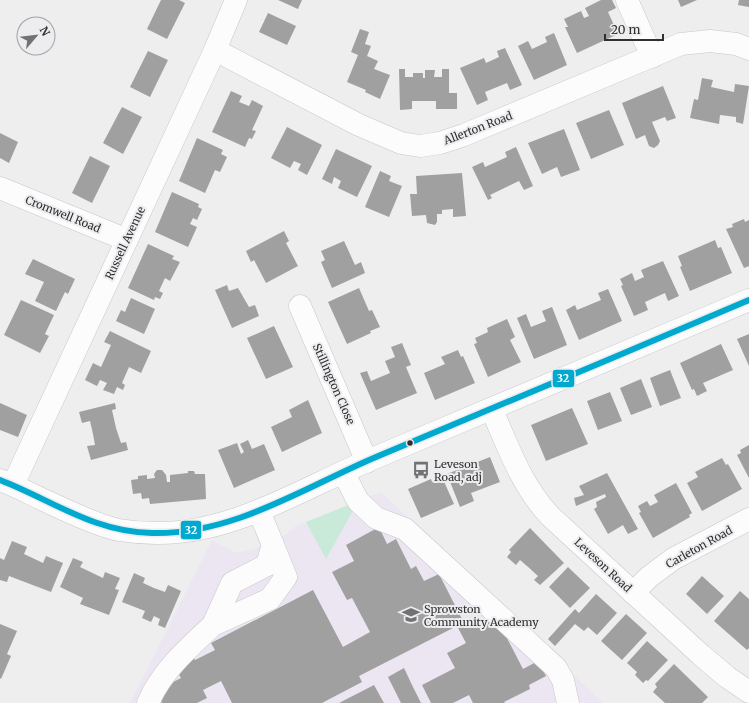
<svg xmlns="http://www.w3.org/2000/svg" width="749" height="703" viewBox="0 0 749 703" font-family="Merriweather,serif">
  <rect width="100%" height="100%" fill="#eeeeef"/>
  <path fill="#ebe6f2" d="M381 492 603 703H130L212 540 236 553 273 544 296 526Z"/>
  <path fill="#c9ead9" d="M351 504 355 507 326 559 306 522Z"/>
  <path fill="#a0a0a0" d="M161 0H179L185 3 167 39 147 29Z
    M278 0H302L298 9Z
    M601 0H612L616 8 608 12 618 34 577 53 565 27H568L564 19 581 11 584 18 589 16 585 8Z
    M678 0H697L681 7Z
    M739 0H749V7L738 5Z
    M268 13 296 26 287 45 259 32Z
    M360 29 369 32 365 44 371 46 367 56 378 61 374 69 390 75 380 99 365 92 366 90 347 82 358 55 351 52Z
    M554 33 567 65 534 80 518 46 528 41 532 49 547 42 545 37Z
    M505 48 522 85 510 90 507 83 485 92 488 100 477 105 460 68 484 58 486 63 499 57 497 51Z
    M148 51 168 60 150 97 130 87Z
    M399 69H405V77H413V73H423V78H425V70H435L434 77H442V69H449V93H457V109H436V101H412V109L400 110Z
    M702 78 713 80 711 87 734 92 735 84 749 86 743 124 736 122V117L720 115 719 124 690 118 694 99 698 100Z
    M663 86 676 118 667 121 665 117 652 122 660 141 658 145 654 148 649 146 645 135 636 139 622 103Z
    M231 91 242 96 239 102 249 106 252 100 263 106 252 130 256 131 252 139 249 138 245 147 212 132Z
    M122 107 142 117 123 154 103 143Z
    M609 110 624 145 591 159 576 123Z
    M287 127 322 145 307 175 298 170 301 164 294 161 290 168 271 158Z
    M564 129 580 170 561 177 557 167 542 174 528 143Z
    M0 133 18 142 9 163 0 158Z
    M197 138 223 150 221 154 227 157 220 172 215 170 205 193 179 181Z
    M516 147 533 186 524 190 519 181 490 195 492 198 488 200 472 167 483 162 485 167 507 157 505 152Z
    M336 149 372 166 357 197 338 188 341 181 334 177 332 184 322 179Z
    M90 156 110 166 92 203 72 193Z
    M380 171 391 176 389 181 402 186 389 217 365 207Z
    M462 173 466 216 453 217V209L442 210V214H437V222L435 225 427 223 426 215 412 216 410 194H417L416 176Z
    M172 192 199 204 198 207 202 209 197 220 193 218 190 224 197 227 188 247 155 232Z
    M744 219 745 222 749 220V266L744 268 726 229 733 227 732 224Z
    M284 231 289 241 286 243 298 266 266 283 254 260 251 262 246 251Z
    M715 240 718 248 721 247 732 273 690 291 680 267 682 266 678 256Z
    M344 241 355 265 361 262 365 273 332 288 321 262 325 260 321 251Z
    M148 244 174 256 172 259 180 262 170 281 165 278 159 291 163 293 160 299 155 297 154 300 128 288Z
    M33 259 75 279 68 294 65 292 56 311 35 301 44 282 25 274Z
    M663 261 679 296 668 301 665 293 645 302 648 310 634 316 621 286 623 285 620 279 632 273 635 281 644 277 641 270Z
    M227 285 229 291 238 288 249 307 255 305 259 316 232 328 215 290Z
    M359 288 369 311 372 310 380 327 370 331 371 333 347 344 328 302Z
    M608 289 622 321 579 340 566 310 575 305 577 310 601 300 598 293Z
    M131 298 155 309 144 334 116 321 121 310 125 312Z
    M21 300 54 315 45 334 49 336 40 353 4 335Z
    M552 307 567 345 534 359 517 318 526 314 531 327 546 321 542 311Z
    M507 319 515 337 510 340 521 362 488 377 474 344 477 343 475 338 488 332 487 328Z
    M274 326 293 367 266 379 247 338Z
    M110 331 151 351 141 373 129 367 122 383 125 385 123 390 117 387 114 394 103 390 107 383 100 380 97 386 85 380 93 363 101 367 111 345 104 342Z
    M749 334V366L737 339Z
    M402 343 411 365 406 367 417 393 376 410 360 373 367 371 371 381 390 373 385 361 395 357 391 347Z
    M721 344 733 370 703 383 707 391 697 396 694 389 692 390 680 363Z
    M458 350 461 357 463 356 475 383 435 400 424 373 445 364 441 357Z
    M670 370 681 398 660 406 650 378Z
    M641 379 652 407 631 415 620 388Z
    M610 392 622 421 598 430 587 401Z
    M308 400 322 433 282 452 271 427 292 417 289 410Z
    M0 403 27 415 18 437 0 430Z
    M115 403 116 409 112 410 116 428 121 443 126 442 128 450 91 460 87 446 95 445 93 434 90 421 82 423 79 412Z
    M572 408 588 444 546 461 531 425Z
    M248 440 252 449 264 444 275 470 234 488 218 450 237 443 241 454 244 452 240 444Z
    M749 445V478L737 455 741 453 740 450Z
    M490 457 500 482 471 493 474 501 460 507 447 474Z
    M722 458 726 465 728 464 742 489 702 511 687 483 698 477 695 472Z
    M157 470H162L166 475 167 482H170V475L188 473V471H194L195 474H205L206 499 150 504 149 498 142 499 141 493 133 494 131 480 138 479V476L147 475V479L155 478 154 474Z
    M607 473 638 529 628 534 623 525 608 534 594 509 597 507 596 502 606 497 605 494 576 506 574 498 584 495 579 486Z
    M442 477 454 504 421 518 408 489 431 479 432 482Z
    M676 483 692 513 689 515 690 517 653 538 639 513 641 512 638 506 647 501 650 506 658 502 654 495Z
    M379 527 387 544 396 539 411 569 416 566 424 581 439 574 463 621 470 618 473 624 494 613 523 669 538 661 546 676 529 685 530 689 504 702 505 703H473L469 695 453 703H431L422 685 455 668 447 653 466 643 457 626 359 676 362 682 322 703H232L221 681 203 690 207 698 197 703H162L156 691 181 678 174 666 193 657 195 660 215 650 211 643 313 590 343 647 370 632 352 598 347 600 332 572 354 561 346 545Z
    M530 528 564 563 540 585 534 580 538 576 527 566 520 560 516 565 507 557 511 552 509 550Z
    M12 541 27 547 24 554 43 563 46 556 63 563 51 592 9 576 7 582 0 580V558L4 560Z
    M73 558 83 562 80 567 103 578 105 572 120 578 115 589 119 590 109 615 80 604 83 598 60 587Z
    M568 567 590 588 570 608 549 587Z
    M134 573 145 578 143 583 154 588 165 592 168 585 181 591 165 628 158 625 160 619 154 616 151 622 142 618 145 611 122 602Z
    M702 576 724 596 707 614 686 594Z
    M740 591 749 599V648L747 650 714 621Z
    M596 594 617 613 597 635 588 627 584 631 575 624 555 646 548 639 575 609 579 613Z
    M626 614 647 633 622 660 601 641Z
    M0 624 17 631 7 654 11 656 1 679 0 678Z
    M647 641 668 660 648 681 646 680 643 683 635 675 637 672 627 663Z
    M674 664 708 697 702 703H665L653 692 657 687 655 684Z
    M404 668 412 685 421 703H401L388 677Z
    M374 685 384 703H339Z"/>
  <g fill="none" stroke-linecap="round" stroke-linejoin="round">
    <g stroke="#c7c7c7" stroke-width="23">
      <path id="minor" d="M627 0 652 57
        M215 50 359 125 401 143 420 146 440 143 464 135 681 44 710 41 736 44 749 49
        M0 188 127 240
        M300 306 367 462
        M492 410C508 447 522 486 550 516L701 655 727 677 749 692
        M343 472 358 501 376 518 405 529 556 668 563 680 568 703
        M0 480C17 486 32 495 48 502 67 511 99 526 119 530 131 532 144 533 156 533 233 534 303 488 372 459 498 406 624 354 749 300
        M13 485 215 50 236 0
        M259 511 286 577 270 599 213 625 232 583 267 565 273 544
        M633 593 649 577 673 559 749 519
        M148 703C161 672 188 648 213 625"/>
    </g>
    <use href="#minor" stroke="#fcfcfd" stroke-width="22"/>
    <g stroke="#ededf0" stroke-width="9">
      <path id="bus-1" d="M0 480C52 500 93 532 152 533 233 535 303 488 376 457 500 405 625 353 749 300"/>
    </g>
    <use href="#bus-1" stroke="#00a9ce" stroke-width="6"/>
  </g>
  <defs>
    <g id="bus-bare" transform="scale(1.38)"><path d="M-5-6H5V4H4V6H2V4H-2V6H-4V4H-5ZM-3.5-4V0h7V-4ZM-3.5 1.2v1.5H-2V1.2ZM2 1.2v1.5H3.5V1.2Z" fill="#727274" stroke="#ededf0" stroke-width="2.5" paint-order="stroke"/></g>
    <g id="school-bare" transform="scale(1.38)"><path d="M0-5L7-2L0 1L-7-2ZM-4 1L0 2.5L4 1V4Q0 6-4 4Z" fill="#727274" stroke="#ededf0" stroke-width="2.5" paint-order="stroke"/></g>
  </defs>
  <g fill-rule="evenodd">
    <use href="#bus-bare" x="421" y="470"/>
    <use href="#school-bare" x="411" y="615"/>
  </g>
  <circle fill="#303031" stroke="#ededf0" stroke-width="1.5" cx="410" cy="443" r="3.5"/>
  <g text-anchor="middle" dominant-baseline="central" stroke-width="4" stroke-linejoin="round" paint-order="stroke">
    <g font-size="11" fill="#303031" stroke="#ededf0">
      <text transform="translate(478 128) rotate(-21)">Allerton Road</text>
      <text transform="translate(63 214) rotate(22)">Cromwell Road</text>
      <text transform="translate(125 243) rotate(-65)">Russell Avenue</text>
      <text transform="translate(334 384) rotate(66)">Stillington Close</text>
      <text transform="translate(699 547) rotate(-29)">Carleton Road</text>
      <text transform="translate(603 565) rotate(43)">Leveson Road</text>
    </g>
    <g font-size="11" fill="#303031" stroke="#ededf0" text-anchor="start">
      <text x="434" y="464">Leveson<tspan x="434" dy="13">Road, adj</tspan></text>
      <text x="424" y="609">Sprowston<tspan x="424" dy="13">Community Academy</tspan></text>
    </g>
  </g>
  <g stroke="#ededf0" stroke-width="1.5">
    <rect x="552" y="369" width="23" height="19" rx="4" fill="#00a9ce"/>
    <rect x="180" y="520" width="22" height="20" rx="4" fill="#00a9ce"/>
  </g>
  <g font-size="11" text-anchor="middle" font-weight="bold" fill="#fff">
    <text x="563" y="382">32</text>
    <text x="191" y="534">32</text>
  </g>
  <g transform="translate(36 36) rotate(62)"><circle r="19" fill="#ededf0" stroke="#a1a1a4"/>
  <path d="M0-3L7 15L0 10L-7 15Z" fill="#727274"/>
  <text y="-6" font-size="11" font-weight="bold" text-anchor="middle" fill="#303031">N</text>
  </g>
  <path d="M605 34v6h58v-6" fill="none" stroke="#303031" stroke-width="2"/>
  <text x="611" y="34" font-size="12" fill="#303031" stroke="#ededf0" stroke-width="3" paint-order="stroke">20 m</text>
</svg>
